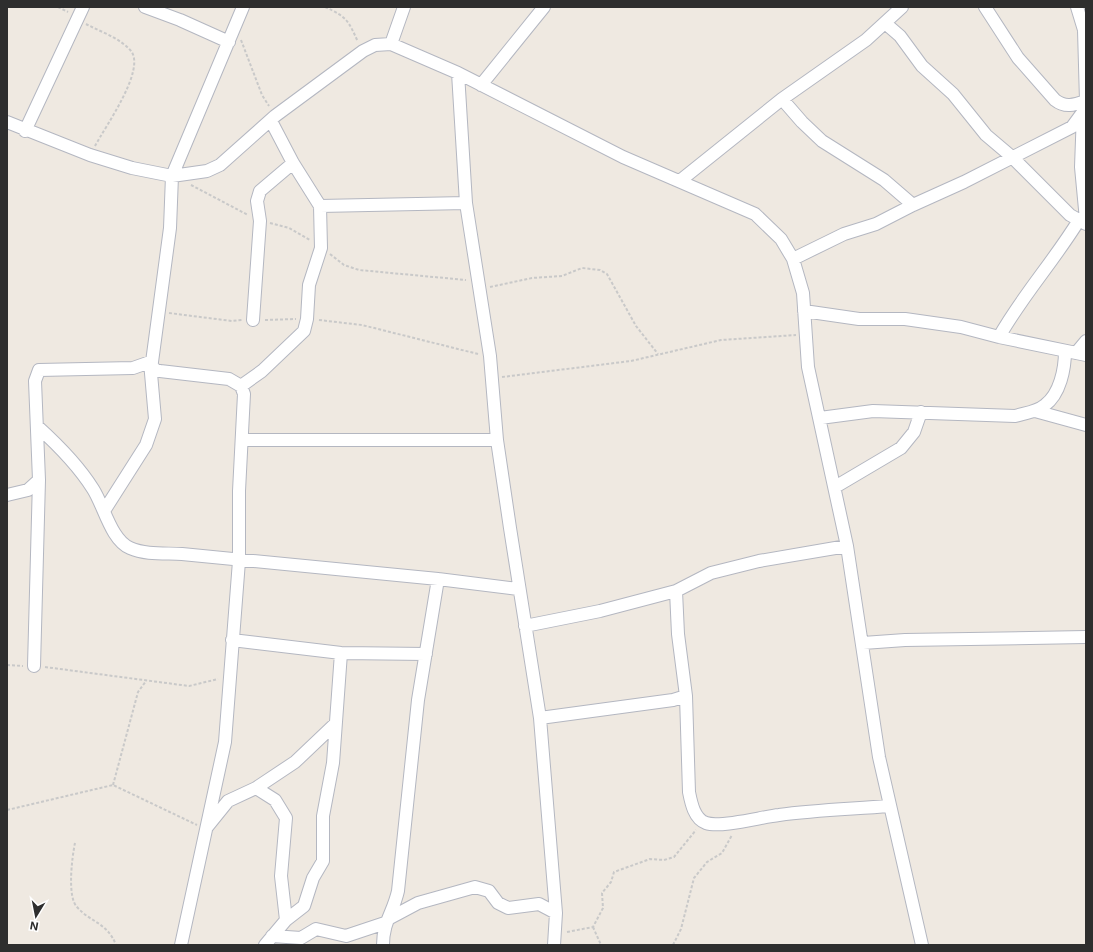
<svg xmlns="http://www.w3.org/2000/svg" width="1093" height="952" viewBox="0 0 1093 952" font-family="Inter,sans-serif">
  <rect width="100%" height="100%" fill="#efe9e1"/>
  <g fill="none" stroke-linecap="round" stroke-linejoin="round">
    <g stroke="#b4b7c1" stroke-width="14">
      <path id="minor" d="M145 7 180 20 229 42
        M985 7 1018 58 1055 100C1065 108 1074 105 1086 101
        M885 23 900 36 922 66 953 94 986 135 1012 157 1070 215 1086 224
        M391 44 404 7
        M458 73 466 203 490 356 497 440 510 528 540 718 556 913 554 945
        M481 85 544 7
        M782 99 802 122 822 141 884 180 913 205
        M1083 112 1081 167 1086 220
        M7 122 90 155 132 168 172 176 207 171 220 165 275 116 363 51 375 45 391 44 458 73 623 157 755 214 781 239 793 259 803 293 808 367 847 546 879 757 922 945
        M25 131 83 7
        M681 180 782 99 866 40 902 7
        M320 206 466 203
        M793 259 844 234 876 224 913 205 964 182 1072 127 1083 112 1086 101 1084 30 1077 7
        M804 311 859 319H905L961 327 999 337 1086 355
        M253 320 260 221 257 201 260 191 293 163
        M999 337C1022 296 1054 261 1079 220
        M1076 353 1086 341
        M241 386 262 371 304 331 307 319 309 285 321 248 320 206 293 163 271 121
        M1035 411 1086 425
        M820 418 873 411 1015 416C1025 413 1037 412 1045 405 1060 394 1065 369 1065 351
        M38 427C59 446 78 465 93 489 104 506 111 540 130 548 146 555 165 553 182 554L438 579 518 589
        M242 440H497
        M835 487 901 448 914 432 921 412
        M7 495 28 490 39 480 35 381 39 370 133 368 150 362 155 419 146 445 104 511
        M676 591 678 634 686 696 689 792C691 802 694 819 706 823 721 828 761 817 779 815 815 810 852 809 889 806
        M525 626 600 611 676 591 711 573 759 561 847 546
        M232 640 341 653 426 654
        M863 643 905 640 1086 637
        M34 666 39 480
        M540 718 673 700 686 696
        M256 788 275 800 286 818 281 876 286 920
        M207 827 228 801 256 788 295 762 335 724
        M388 919 418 903 475 887 489 891 498 903 508 908 539 904 556 913
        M272 936 301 938 316 929 346 936 385 923
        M181 945 225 742 239 561V491L244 394 241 386 229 379 160 371 155 370 150 362H152L170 228 172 176 243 7
        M265 945 286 920 304 906 313 878 323 861V816L333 763 341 653
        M383 945C383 922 393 913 398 891L418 700 438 579"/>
    </g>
    <path stroke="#c9c9c9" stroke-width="2" stroke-dasharray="3 2" stroke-linecap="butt" d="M58 7 68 12
      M325 7C347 17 348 20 358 42
      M86 24C101 32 120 38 131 51 146 70 105 127 95 146
      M241 40 262 95 269 106
      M191 185 248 215
      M270 223 289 228 310 240
      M330 254 344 265 359 270 466 280
      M490 287 532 278 562 276 582 268 600 270 607 274 636 326 658 354
      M169 313 232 321 242 320
      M265 320 296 319
      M319 320 362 325 478 354
      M502 377 631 361 721 340 796 335
      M7 665 23 666
      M45 667 189 686 218 679
      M113 785 138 692 146 681
      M7 810 113 785 197 825
      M75 843C72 857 67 897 77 907 91 923 107 922 116 945
      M593 927 601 945
      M567 932 593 927 603 908 602 893 611 882 614 872 650 859 664 860 674 857 696 830
      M673 945 681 929 694 878 707 862 722 853 732 835"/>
    <use href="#minor" stroke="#fff" stroke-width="12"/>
  </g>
  <rect width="1093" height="952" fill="none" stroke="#2e2e2e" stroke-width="16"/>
  <g transform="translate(36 916) rotate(190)" stroke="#ffffff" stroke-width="3" paint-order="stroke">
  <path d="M0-3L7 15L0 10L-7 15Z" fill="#2e2e2e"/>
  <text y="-6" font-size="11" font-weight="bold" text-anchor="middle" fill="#2e2e2e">N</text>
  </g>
</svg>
